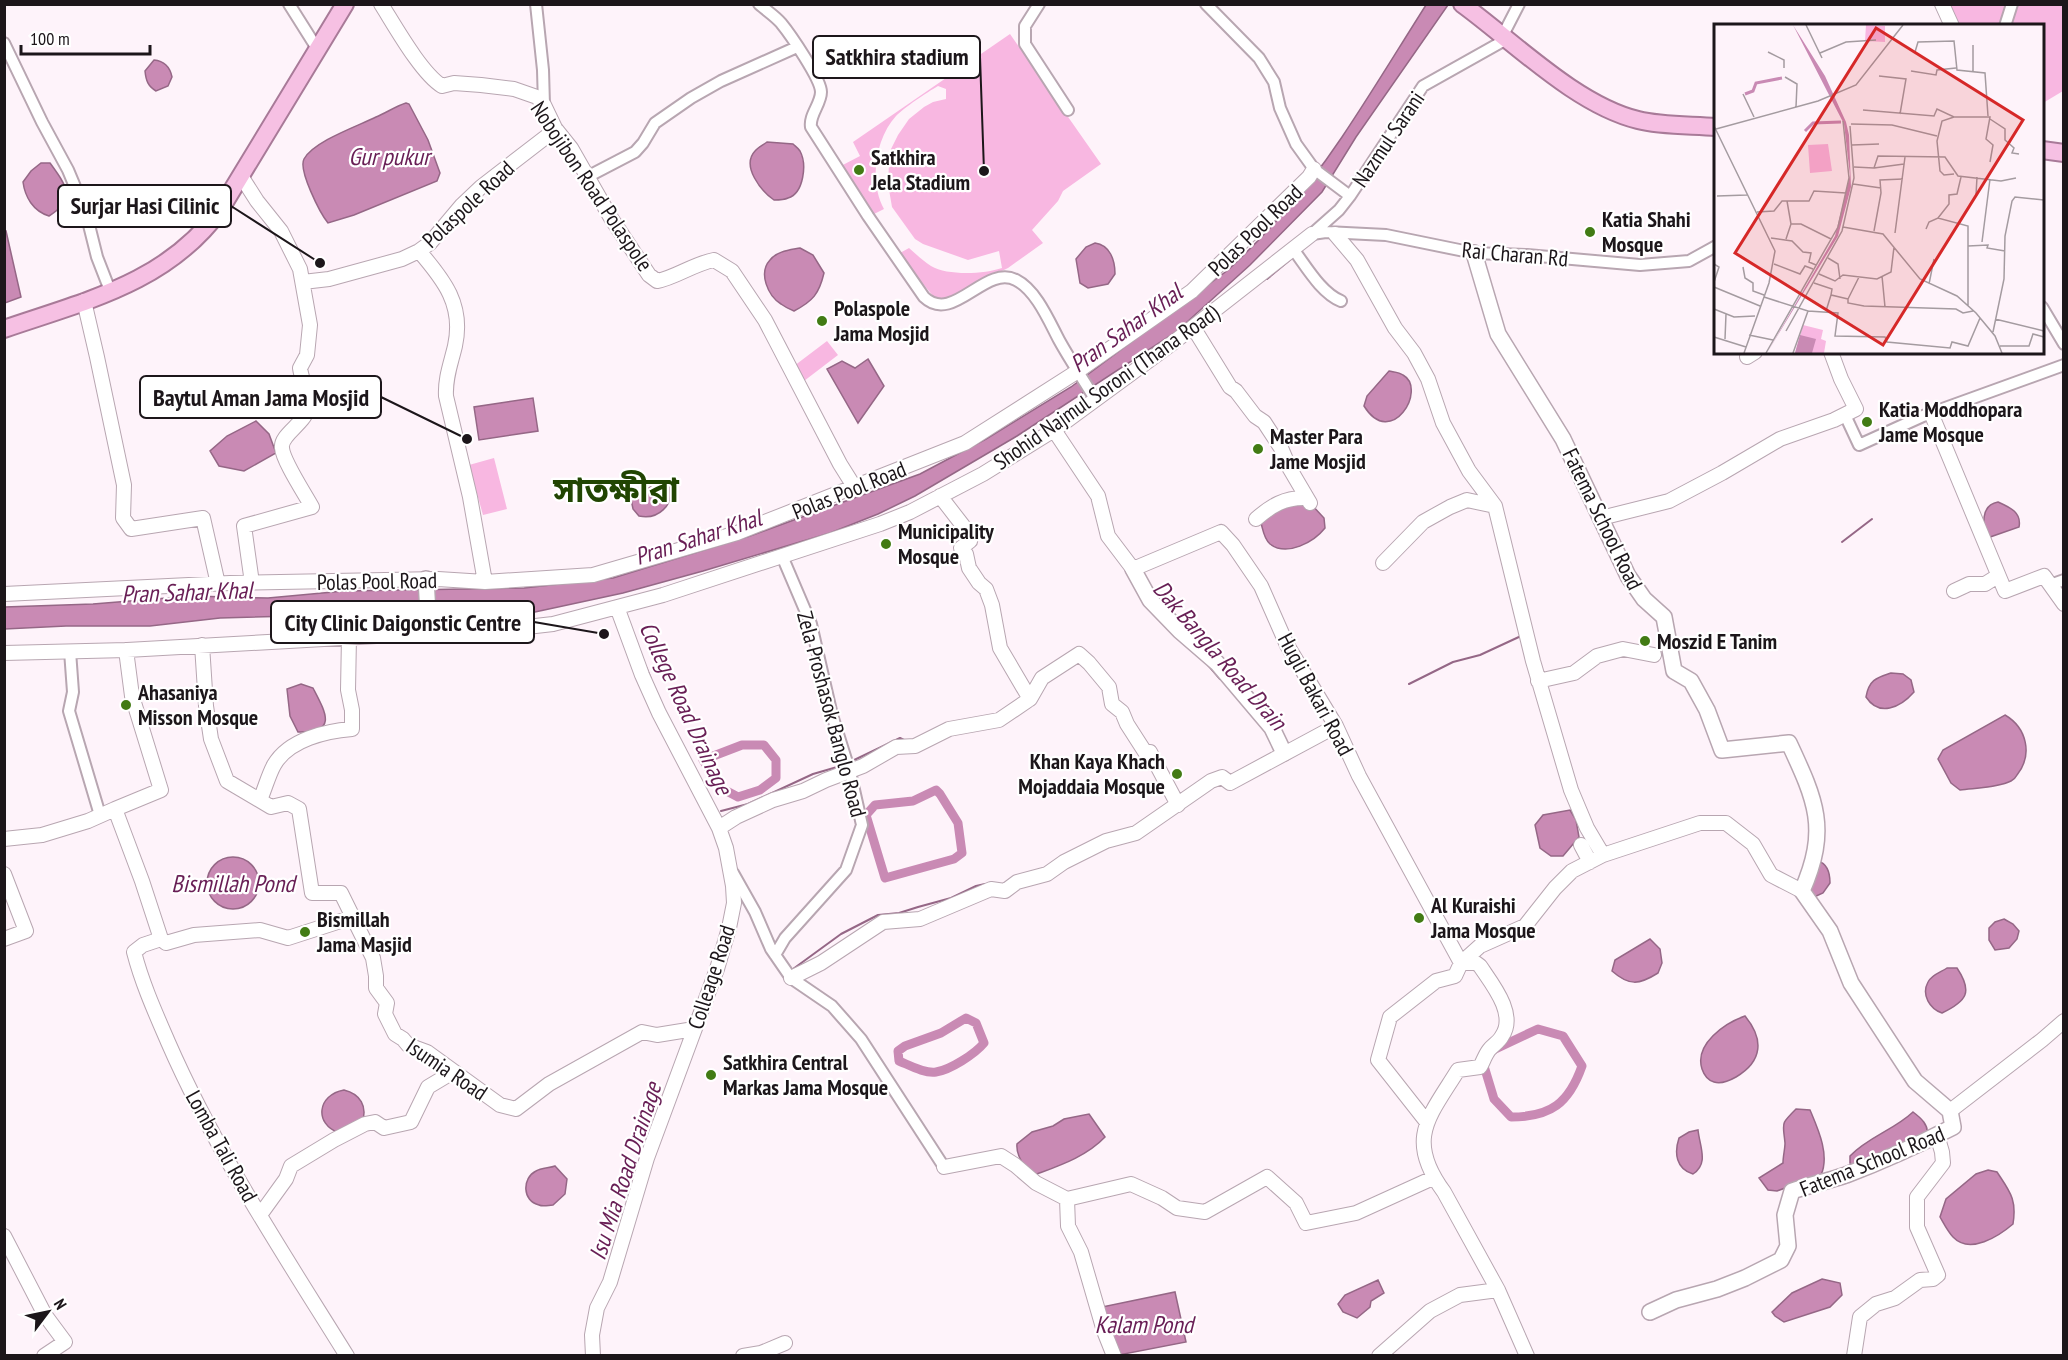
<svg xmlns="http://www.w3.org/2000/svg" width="2068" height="1360" viewBox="0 0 2068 1360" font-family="'PT Sans Narrow','Noto Sans Bengali',sans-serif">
  <rect width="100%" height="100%" fill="#fef3fa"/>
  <path fill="#f8b7e1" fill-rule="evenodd" d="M1947 5H2063V91L2043 103 2042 26 1960 25Z
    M1010 34 1101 164 1063 191 1058 201 1032 230 1043 243 1008 268 938 302 900 256 839 167 860 156 853 142ZM938 86 946 89V99L933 102 924 107 909 119 898 135 891 149 889 164 888 184 892 207 915 239 923 244 968 260 999 251 1002 268C984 274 948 276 931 266 923 261 916 254 909 248L900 253 874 214 884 209C869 182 875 139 896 116 905 107 926 93 938 86Z
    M827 341 838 355 804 381 794 366Z
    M494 458 507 509 483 515 469 465Z"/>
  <path fill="#c98ab4" stroke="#956786" stroke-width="1.5" d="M1426 5H1448L1356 137 1322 192 1250 265 1176 332 1017 436 915 496 878 514 830 533 703 571 623 593 535 612 401 617 335 615 220 618 150 626H66L5 629V607L93 604 192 596 268 598 344 591 524 588 613 578 750 536 920 474 986 439 1071 387 1228 270C1270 231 1310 185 1342 137 1371 94 1398 49 1426 5Z
    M154 60C164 61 170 67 172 77L168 86 156 91C148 86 146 81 145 71Z
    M406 103 409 104 428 140 440 173 437 181 354 215 328 223C320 213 298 170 304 159 314 141 358 126 376 117 386 113 396 106 406 103Z
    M767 142 793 144C795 146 798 148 800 151 807 164 804 193 788 198 784 200 778 200 774 200 761 191 741 166 755 151 758 147 763 145 767 142Z
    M41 163H50C66 185 77 199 49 216 33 211 25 197 23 182L31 171Z
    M6 231 21 297 5 303 4 232Z
    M1095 243C1110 245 1115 260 1115 274L1108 284 1088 288 1080 283 1076 259 1086 247Z
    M800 248 813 255 824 273C819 294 813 301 794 311 789 309 785 307 781 304 768 296 758 273 770 260 777 251 790 250 800 248Z
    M868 359 884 386 858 423 827 369 842 361 855 368Z
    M1389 371C1393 372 1399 372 1403 375 1428 389 1391 450 1364 406L1367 396Z
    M533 398 538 431 479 440 474 407Z
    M256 421 269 434 276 453 244 471 219 466 210 451 227 436Z
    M658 482 669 486C675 505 658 520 639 516L633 509 631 499Z
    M1998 502C2009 507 2022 512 2019 527L1990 537C1981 526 1981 505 1998 502Z
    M1310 503 1324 518 1325 528C1314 542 1287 557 1270 544 1264 539 1263 530 1261 523 1274 510 1292 504 1310 503Z
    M1891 673 1903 674 1911 680 1914 692C1900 708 1879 717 1866 697 1869 680 1876 678 1891 673Z
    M301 684 313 688C326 713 338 733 298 732L290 716 287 689Z
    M2005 715C2027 728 2033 755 2017 775 2016 777 2013 780 2011 781 1997 788 1975 788 1960 790L1951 783 1938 759 1943 750Z
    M1570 810 1576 820 1579 837 1563 856H1551L1540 848 1535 825 1543 815Z
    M207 883a26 26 0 1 1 52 0a26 26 0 1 1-52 0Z
    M1818 861C1828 864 1830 873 1830 883L1823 893 1814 897 1800 880Z
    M2004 919 2013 924 2019 931 2017 939 2009 948 1995 950 1989 940V928L1995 922Z
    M1650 939 1660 949 1662 963 1658 973C1639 985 1629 986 1612 971L1615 960Z
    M1947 968H1957C1973 992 1967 1001 1942 1013 1930 1009 1921 995 1928 982 1931 975 1941 972 1947 968Z
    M1745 1016C1764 1039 1763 1061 1736 1077 1729 1081 1721 1084 1714 1082 1707 1080 1704 1075 1702 1069 1694 1044 1725 1023 1745 1016Z
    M344 1090C360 1094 368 1106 362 1123L339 1133C314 1124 317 1095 344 1090Z
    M1796 1109 1810 1110C1818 1129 1830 1155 1821 1175L1777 1191 1768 1190 1759 1178 1783 1163C1783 1156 1785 1149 1785 1143 1783 1122 1780 1125 1796 1109Z
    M1913 1112C1921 1118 1929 1125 1927 1135L1853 1167 1850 1163V1156C1868 1137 1894 1130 1913 1112Z
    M1089 1114 1105 1137C1087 1156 1061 1165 1037 1174L1027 1171C1022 1162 1016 1154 1017 1144L1032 1132 1053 1126 1064 1119Z
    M1698 1130C1700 1148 1709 1163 1693 1174 1676 1169 1674 1153 1679 1138L1689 1132Z
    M555 1166 567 1179 565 1194 553 1205C549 1205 543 1207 539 1205 522 1201 522 1178 536 1171 541 1168 550 1168 555 1166Z
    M1988 1170 1997 1172C2010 1192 2017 1199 2013 1224 1999 1236 1970 1255 1953 1237 1948 1232 1944 1224 1940 1217L1946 1199 1976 1174Z
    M1822 1279 1840 1283 1842 1295 1830 1307 1784 1322 1775 1316 1772 1312 1792 1293Z
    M1378 1280 1384 1293 1371 1301 1370 1307 1357 1318 1343 1312 1338 1304 1345 1295Z
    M1175 1292 1186 1342 1119 1355 1102 1307Z"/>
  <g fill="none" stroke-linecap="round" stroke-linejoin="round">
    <path stroke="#956786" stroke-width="2" d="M1267 279 1291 259
      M1263 281 1285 263
      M1842 542 1872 519
      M1208 665 1220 679
      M646 667 651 679
      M1409 684 1453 662 1480 655 1521 636
      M850 762 900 738 906 741
      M721 811 748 804 813 774 844 765
      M793 969 841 934 878 915 899 913 918 907 951 898 976 886 985 884"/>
    <path stroke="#c98ab4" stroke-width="9" d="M742 745H764L776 760V778L760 790 738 797 721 788 703 760Z
      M936 790 940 794 958 823 962 853 954 859 885 878 866 815 875 805 913 801Z
      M966 1018 976 1023 984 1043C975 1054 950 1070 936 1072 925 1074 909 1065 899 1061L898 1051 905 1046 941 1033Z
      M1538 1029 1563 1036 1582 1066C1569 1103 1551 1117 1511 1117L1494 1099 1484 1066 1487 1053Z"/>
    <g stroke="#b8a6b1" stroke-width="14">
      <path id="minor" d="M289 4 318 50
        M536 4 543 70 544 105
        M759 4C767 11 775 16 781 23 790 34 821 79 821 92 821 104 809 115 811 127L868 216 924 297C953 325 985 264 1016 280 1036 290 1049 321 1059 340 1070 360 1083 379 1095 399
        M1039 4 1025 26V44L1068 110
        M1206 4 1259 58 1274 82 1280 108 1296 144 1314 169 1350 196
        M2005 26 2012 4
        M1502 37 1519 4
        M4 43 42 122 68 170 86 213 97 257 111 293
        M587 177 635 152 643 143 655 123 691 98 721 81 797 47
        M1312 234 1326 232 1386 235 1474 253 1527 255 1640 265 1689 261 1716 246
        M1312 234 1339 210 1350 196 1423 86 1505 40
        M1293 249C1306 266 1321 293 1341 301
        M2042 307 2064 344
        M1845 415 1859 445 1923 416 2064 365
        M2050 585 2064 580
        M70 651 73 692 69 711 100 815
        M733 873 755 912 771 949 791 978 832 1006 861 1039 944 1167
        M775 955 785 938 846 870 862 825 850 772 832 715 811 624 782 556"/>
    </g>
    <g stroke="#b8a6b1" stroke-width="16">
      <path id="tertiary" d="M381 4C395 26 421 73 442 86L454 83 481 85 514 89 537 97 544 105 555 128 571 148 611 218 649 275 657 281C675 278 693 264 714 260L732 271 765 320 840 464 855 488
        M1942 4 1952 26
        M241 176 257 201 281 231 300 269 310 325 307 355 300 368C302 382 310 396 307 410 304 424 280 435 282 448 283 461 305 494 312 507L244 526 252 583
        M1335 234 1357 260 1395 328 1414 353 1428 379 1443 423 1469 471 1495 506 1533 661 1571 790 1587 828 1603 855
        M419 251C444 280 464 305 455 346 451 363 445 378 446 396L470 497 485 582
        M303 282 329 279 402 259 419 251 430 243 462 205 481 187 551 133 555 128
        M84 301 97 357 124 485 123 518 131 529 203 518 218 584
        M1193 327 1230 387 1236 391 1255 416 1264 422 1281 448 1290 469 1310 503
        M1747 357 1755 352
        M1931 413 2005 591 2044 576 2064 604
        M1054 430 1098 496 1108 536 1133 569 1221 532 1233 545 1261 586 1287 645 1336 726 1359 776 1461 963
        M940 496 964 527 970 541 961 548 966 554 969 568 979 583 986 589 992 605 1000 648 1030 699
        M1601 518 1669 501 1722 473 1780 439 1834 420 1856 409 1841 379 1831 352
        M1256 519C1271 506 1285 497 1306 498
        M1383 563 1423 522 1450 507 1467 500 1495 506
        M1954 591 1969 584H1985L1993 579H1999
        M4 594 230 583 438 579 485 582 593 575 737 533 965 443 1078 371 1192 291 1309 177 1314 169
        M202 645 206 706 211 739 227 781 271 807 288 803 299 809 312 893H341L373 958 376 976V988L387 1003 385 1014 395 1034 403 1039 408 1045 427 1052 500 1105 516 1109 549 1084 642 1032 657 1035 694 1029
        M4 653 127 650 394 635 455 627 518 628 553 624 663 595 880 524 910 512 983 474 1054 430 1174 342 1312 234
        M1538 681 1574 673 1597 656 1623 649 1654 655
        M258 799 262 795C266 785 269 774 274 765 289 739 327 731 352 729V710L348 690 349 637
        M115 809 161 790 132 696 126 650
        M719 828 736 817 773 800 803 791 826 780 863 766 896 747 915 746 949 729 999 720 1030 699 1042 678 1079 654 1089 663 1109 687 1112 704 1122 712 1127 724 1145 752H1150L1152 756 1178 805
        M4 839 42 835 88 821 115 809 142 881 161 939
        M1581 845 1590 862
        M4 874 26 931 4 939
        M161 939 143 945 134 952C142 983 155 1012 168 1042 216 1152 283 1253 347 1356
        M161 939 166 943 194 935 260 930 288 938 353 917
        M1461 963H1476L1480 966C1492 984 1517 1014 1502 1036 1499 1042 1493 1045 1489 1050 1485 1055 1483 1062 1480 1067L1458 1070C1429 1117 1405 1139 1444 1192L1498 1290 1527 1356
        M791 978 821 963 883 922 920 919 991 889 1005 891 1017 882 1047 874 1064 862 1106 841 1136 833 1211 781 1222 777 1230 783 1336 726
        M1950 1111 2042 1040 2064 1021
        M1426 1121 1378 1060 1390 1017 1436 981 1455 976 1461 963 1480 946 1525 926 1555 888 1572 871 1603 855 1700 823H1726L1753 844 1771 875 1802 891
        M944 1167 1001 1156 1015 1165 1036 1183 1067 1199 1068 1226 1081 1252 1104 1331 1114 1356
        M1067 1199 1131 1184 1162 1198 1177 1208 1205 1212 1267 1177 1296 1203 1306 1223 1356 1213 1433 1178
        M260 1215 286 1179 291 1166 334 1140 365 1124 375 1122 384 1128 411 1122 428 1087 453 1072
        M4 1236 45 1315 65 1342 44 1356
        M593 1356 592 1335 597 1308 610 1282 647 1158 717 969 729 928 734 903 733 886 726 848 719 828 659 713 642 675 617 607
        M743 1356 761 1353 785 1343
        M1379 1356 1430 1311 1460 1295 1498 1290
        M1854 1356 1860 1317 1876 1304 1895 1298 1920 1280 1933 1279 1938 1275 1917 1227V1197L1943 1163 1942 1152 1937 1135"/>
    </g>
    <g stroke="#b8a6b1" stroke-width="18">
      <path id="secondary" d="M1474 253 1498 334 1563 439 1628 576 1644 599 1664 617 1674 671 1691 681 1707 710 1722 750 1789 743C1816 801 1829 829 1802 891L1830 931 1851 983 1915 1081 1950 1111 1953 1127C1918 1145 1883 1161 1846 1175 1828 1181 1810 1185 1792 1191L1785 1215 1788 1246 1781 1260 1745 1278 1717 1289 1676 1300 1650 1312
        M1133 569 1150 600 1180 631 1217 663 1272 728 1284 753
        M426 579 429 630"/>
    </g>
    <g stroke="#a87a98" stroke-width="20">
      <path id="trunk" d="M1462 4C1513 41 1576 105 1638 120 1661 126 1691 125 1716 127
        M2042 150 2064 153
        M4 329C85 301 167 283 220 210L345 4"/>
    </g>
    <use href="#minor" stroke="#fff" stroke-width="10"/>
    <use href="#tertiary" stroke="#fff" stroke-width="14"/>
    <use href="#secondary" stroke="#fff" stroke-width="15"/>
    <use href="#trunk" stroke="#f6c0e3" stroke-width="16"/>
  </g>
  <g fill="#427b14" stroke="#fff" stroke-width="2">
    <circle cx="859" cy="170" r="6"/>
    <circle cx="1590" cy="232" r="6"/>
    <circle cx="822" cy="321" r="6"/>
    <circle cx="1867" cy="422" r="6"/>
    <circle cx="1258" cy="449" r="6"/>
    <circle cx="886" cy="544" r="6"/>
    <circle cx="1645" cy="641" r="6"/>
    <circle cx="126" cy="705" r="6"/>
    <circle cx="1177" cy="774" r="6"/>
    <circle cx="1419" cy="918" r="6"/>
    <circle cx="305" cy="932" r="6"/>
    <circle cx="711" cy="1075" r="6"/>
  </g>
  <g text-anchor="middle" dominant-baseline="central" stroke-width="4.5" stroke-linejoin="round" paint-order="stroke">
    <g font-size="22" fill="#1c161a" stroke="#fff">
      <text transform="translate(1388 139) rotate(-56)">Nazmul Sarani</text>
      <text transform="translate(592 186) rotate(56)">Nobojibon Road Polaspole</text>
      <text transform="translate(468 204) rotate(-43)">Polaspole Road</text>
      <text transform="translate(1255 230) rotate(-44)">Polas Pool Road</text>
      <text transform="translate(1515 254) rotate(5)">Rai Charan Rd</text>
      <text transform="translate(1106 387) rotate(-35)">Shohid Najmul Soroni (Thana Road)</text>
      <text transform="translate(849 490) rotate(-22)">Polas Pool Road</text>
      <text transform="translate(1603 519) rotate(64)">Fatema School Road</text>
      <text transform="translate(377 581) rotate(-1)">Polas Pool Road</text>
      <text transform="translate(1316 694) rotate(62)">Hugli Bakari Road</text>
      <text transform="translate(832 714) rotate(75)">Zela Proshasok Banglo Road</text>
      <text transform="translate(711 977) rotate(-72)">Colleage Road</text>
      <text transform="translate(447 1069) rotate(34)">Isumia Road</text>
      <text transform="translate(222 1146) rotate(61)">Lomba Tali Road</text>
      <text transform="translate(1872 1161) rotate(-22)">Fatema School Road</text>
    </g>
    <g font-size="22" font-weight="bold" fill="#1c161a" stroke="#fff" text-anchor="start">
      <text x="871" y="157">Satkhira<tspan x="871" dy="25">Jela Stadium</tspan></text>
      <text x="1602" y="219">Katia Shahi<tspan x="1602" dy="25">Mosque</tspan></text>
      <text x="834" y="308">Polaspole<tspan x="834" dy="25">Jama Mosjid</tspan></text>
      <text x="1879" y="409">Katia Moddhopara<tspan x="1879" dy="25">Jame Mosque</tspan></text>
      <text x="1270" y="436">Master Para<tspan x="1270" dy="25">Jame Mosjid</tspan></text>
      <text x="898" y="531">Municipality<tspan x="898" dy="25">Mosque</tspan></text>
      <text x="1657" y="641">Moszid E Tanim</text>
      <text x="138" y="692">Ahasaniya<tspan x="138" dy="25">Misson Mosque</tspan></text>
      <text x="1165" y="761" text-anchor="end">Khan Kaya Khach<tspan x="1165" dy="25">Mojaddaia Mosque</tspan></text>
      <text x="1431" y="905">Al Kuraishi<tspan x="1431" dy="25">Jama Mosque</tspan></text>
      <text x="317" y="919">Bismillah<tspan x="317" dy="25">Jama Masjid</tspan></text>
      <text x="723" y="1062">Satkhira Central<tspan x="723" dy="25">Markas Jama Mosque</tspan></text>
    </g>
    <g font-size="24" font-style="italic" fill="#681e55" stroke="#fff">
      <text x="389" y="156">Gur pukur</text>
      <text transform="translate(1126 328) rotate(-36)">Pran Sahar Khal</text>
      <text transform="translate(698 537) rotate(-18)">Pran Sahar Khal</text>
      <text transform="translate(187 592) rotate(-2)">Pran Sahar Khal</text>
      <text transform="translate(1220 655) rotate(49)">Dak Bangla Road Drain</text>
      <text transform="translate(686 708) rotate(65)">College Road Drainage</text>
      <text x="233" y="883">Bismillah Pond</text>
      <text transform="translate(625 1171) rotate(-72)">Isu Mia Road Drainage</text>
      <text x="1144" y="1324">Kalam Pond</text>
    </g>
    <g font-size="34" font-weight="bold" fill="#214502" stroke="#fff">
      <text x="616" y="489">সাতক্ষীরা</text>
    </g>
  </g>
  <g transform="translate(1714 24)">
    <rect width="330" height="330" fill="#fef3fa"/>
    <path d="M152 1 171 2V18L151 17ZM114 120 118 147 96 149 94 121ZM89 301 109 306 107 315 112 317 110 329H81Z" fill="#f8b7e1"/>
    <path d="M79 1 111 52 132 98 135 111 137 163 124 212 53 329 121 212 136 151 130 100ZM86 311 102 315 98 329H81Z" fill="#c98ab4"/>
    <path fill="none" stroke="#c98ab4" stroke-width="3" d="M31 70 39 67 42 59 68 54M91 107 99 99 127 98"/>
    <path fill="none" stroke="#a49ba0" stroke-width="1.5" d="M92 1 108 34M259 21V48M54 28 70 36V44M201 28 204 18 240 17 243 46 271 49 274 92M106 29 132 18 162 16M197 47 222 51 223 46 242 44M165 52 192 55 186 90M71 53 83 60 82 83M29 70 40 93M149 86 220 92 223 85 240 93H276L272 115 279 121 276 138M276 95 291 105V116L300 124 298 129 305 130M137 100 178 101 223 112M0 102 61 227 55 259 30 329M2 105 104 77 142 61 189 1M138 121 165 120M140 143 160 144 164 132 231 133 244 152 287 157 302 154M160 144 190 140M240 150 230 151 226 147 223 117 228 97 240 93M139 160 167 164M262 171 263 153M3 172 33 171M43 188 60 187 68 177H95L100 167 132 169M224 194 235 180V171L243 170 247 153M77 200H87L117 215M129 203 169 210 206 255 243 272 262 289 281 312 288 329M212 205 215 198 224 194 254 202V282M160 207 167 169 166 156 189 155M181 209 191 133M57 214 78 217 89 228 97 229 95 238 102 241M72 215 77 200 73 177M268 218 276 155M254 222 274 221 273 224 291 227M114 234 124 240 126 255M0 240 5 243 0 258M60 240 86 250 91 242 99 245M29 243 31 254 39 259V267L50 271M105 250 121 257 129 251 163 255 177 248 180 223M168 252 171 283M100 259 118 265 117 271M215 260 220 235M0 263 46 282M50 273 94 287 79 329M134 275V279L150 282 242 285 249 289 259 287M134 275 145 253M0 285 20 293 41 292M94 287 124 289 121 312 171 313 173 318 236 324 238 318 254 322 266 294M112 287 117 271 134 275M281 295 330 307M72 307 128 207 140 154 136 102M279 308 290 255 291 212 298 177 301 173 330 176M35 311 59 316M0 313 32 323M11 315 12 290M286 322H315L319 310 330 313M52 329 124 203 135 154 129 97"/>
    <path fill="#d62828" fill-opacity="0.15" stroke="#d62828" stroke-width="3" d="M162 4 309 96 169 321 21 229Z"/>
    <rect width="330" height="330" fill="none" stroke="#1c161a" stroke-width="3"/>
  </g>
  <path fill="none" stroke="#1c161a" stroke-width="2" d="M984 171L980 57M320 263L231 206M467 439L381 397M604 634L534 622"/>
  <g fill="#1c161a" stroke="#fff" stroke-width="2">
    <circle cx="984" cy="171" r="6"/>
    <circle cx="320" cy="263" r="6"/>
    <circle cx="467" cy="439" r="6"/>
    <circle cx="604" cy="634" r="6"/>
  </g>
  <g fill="#fff" stroke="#1c161a" stroke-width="2">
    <rect x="813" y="36" width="167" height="42" rx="6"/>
    <rect x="58" y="185" width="173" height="42" rx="6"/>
    <rect x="140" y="376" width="241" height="42" rx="6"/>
    <rect x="271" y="601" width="263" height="42" rx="6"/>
  </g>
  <g font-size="24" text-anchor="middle" font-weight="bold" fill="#1c161a">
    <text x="897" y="65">Satkhira stadium</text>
    <text x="145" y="214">Surjar Hasi Cilinic</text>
    <text x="261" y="406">Baytul Aman Jama Mosjid</text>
    <text x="403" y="631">City Clinic Daigonstic Centre</text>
  </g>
  <rect width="2068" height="1360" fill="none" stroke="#1c161a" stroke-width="12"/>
  <g transform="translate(48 1312) rotate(58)" stroke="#ffffff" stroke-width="4.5" paint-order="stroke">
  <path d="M0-4.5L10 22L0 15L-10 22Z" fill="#1c161a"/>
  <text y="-9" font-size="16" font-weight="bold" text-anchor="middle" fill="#1c161a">N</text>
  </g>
  <path d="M21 45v9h129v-9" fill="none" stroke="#1c161a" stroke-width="3"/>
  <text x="30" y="45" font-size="18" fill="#1c161a" stroke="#ffffff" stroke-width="4.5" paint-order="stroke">100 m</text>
</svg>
